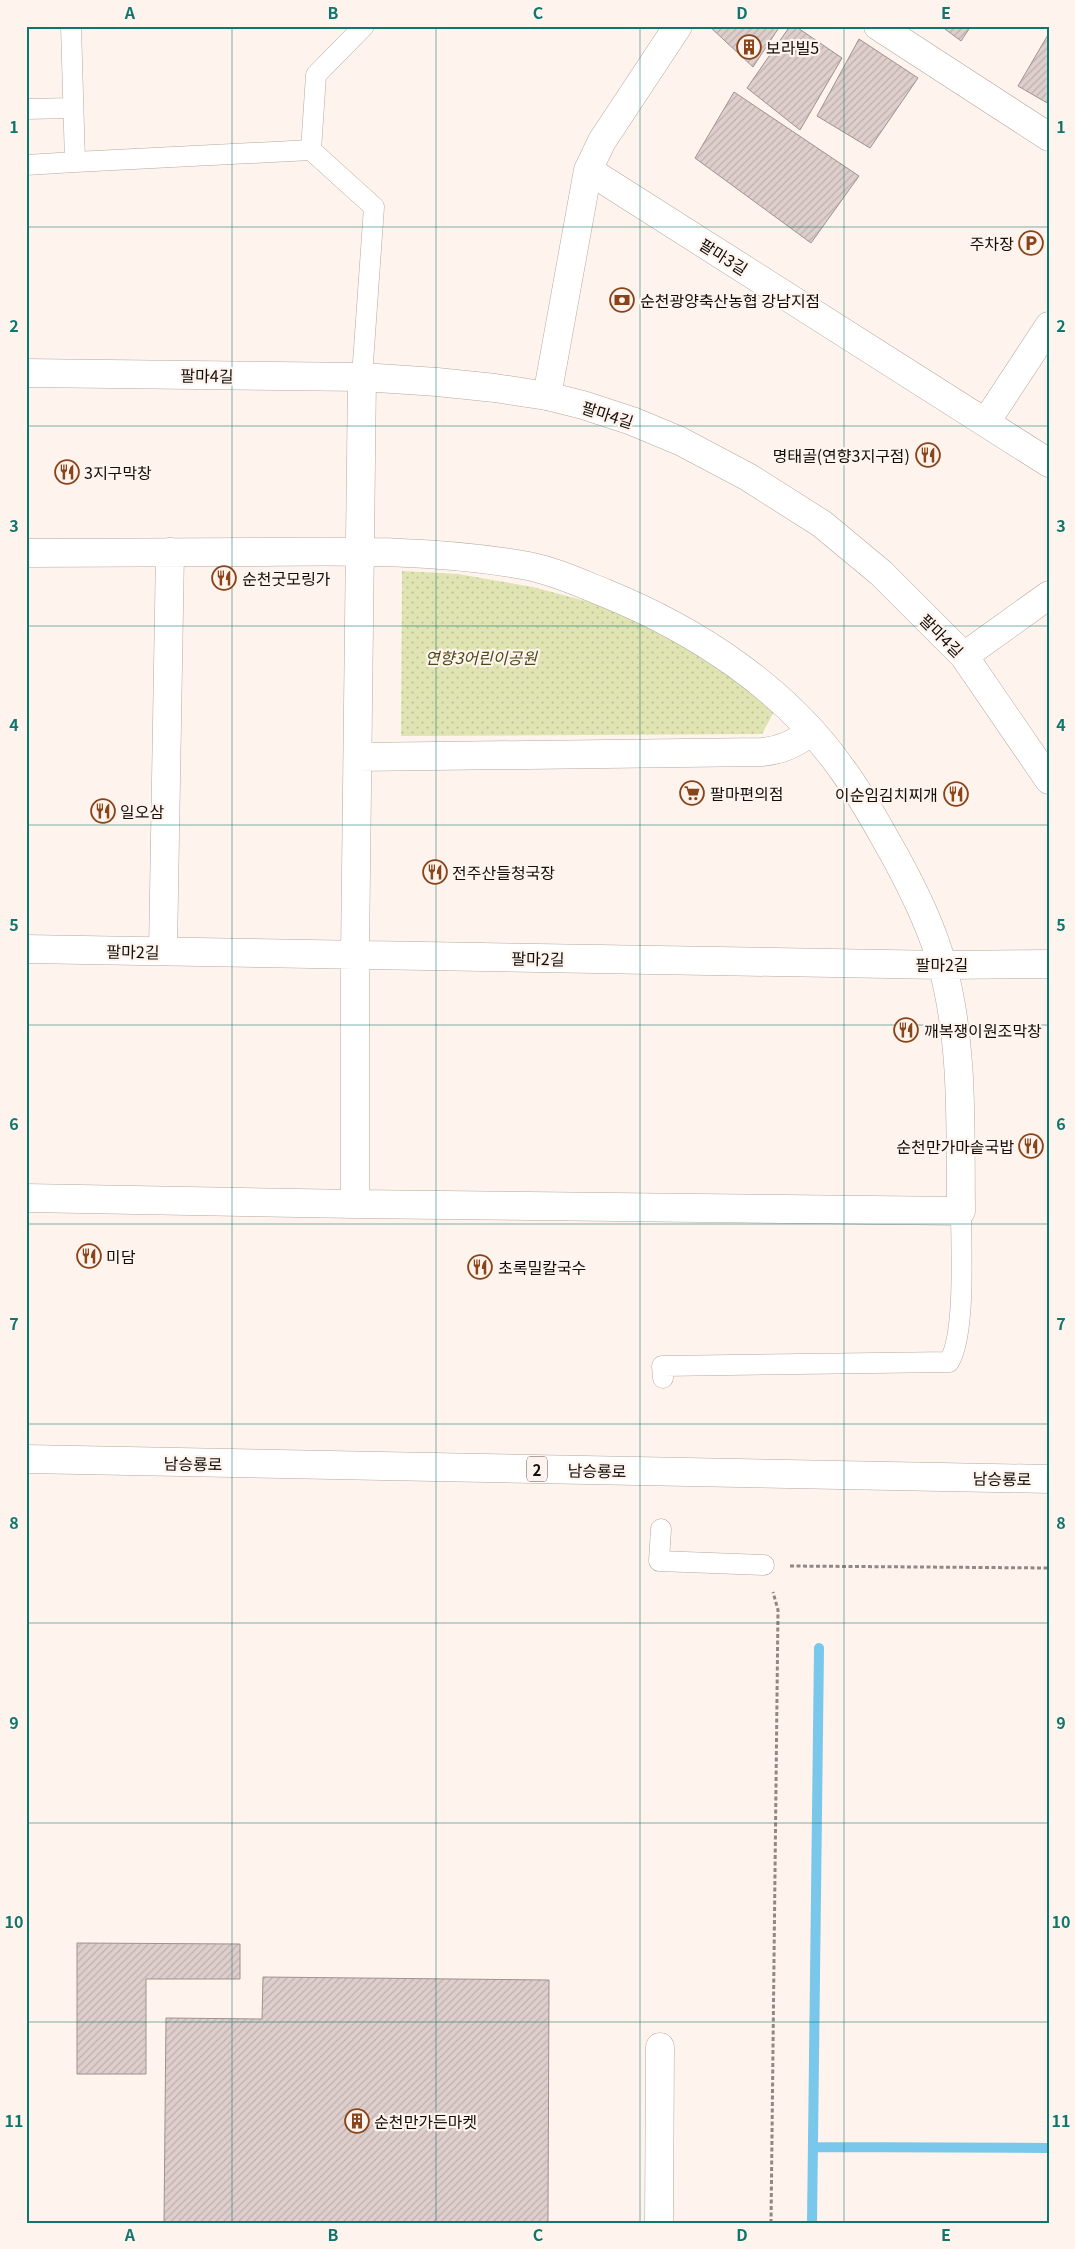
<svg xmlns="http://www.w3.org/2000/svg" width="1075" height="2249" viewBox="0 0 1075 2249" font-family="Georgia,'Noto Sans KR',serif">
  <defs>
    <pattern id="park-dots" width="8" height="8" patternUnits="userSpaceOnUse" patternTransform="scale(1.25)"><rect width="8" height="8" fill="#e0e4b2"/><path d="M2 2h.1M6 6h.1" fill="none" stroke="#bfc298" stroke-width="1.8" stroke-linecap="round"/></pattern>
    <pattern id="building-hatch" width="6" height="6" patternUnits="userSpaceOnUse" patternTransform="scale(1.25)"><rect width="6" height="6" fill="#dececc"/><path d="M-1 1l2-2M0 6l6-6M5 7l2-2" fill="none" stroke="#bdb0ae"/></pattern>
  </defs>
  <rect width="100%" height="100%" fill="#fff4ed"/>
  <path fill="url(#park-dots)" d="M402 571 458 574 533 587 604 606 700 651 776 708 762 734 401 736Z"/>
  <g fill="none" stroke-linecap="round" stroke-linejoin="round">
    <path stroke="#79c7ea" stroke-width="10" d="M813 2147 1049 2148
      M812 2223 819 1648"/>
  </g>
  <path fill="url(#building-hatch)" stroke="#a09190" d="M709 26H780L753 67Z
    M790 26H795L842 58 800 130 747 88Z
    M941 26H971L961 41Z
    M1049 33V104L1018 86Z
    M859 39 918 78 870 148 817 116Z
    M734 92 859 176 811 243 695 158Z
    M77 1943 240 1944V1979H146V2074H77Z
    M263 1977 549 1980 548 2223H164L166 2018 262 2019Z"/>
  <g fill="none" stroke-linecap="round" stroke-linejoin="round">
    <g stroke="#b4a8a0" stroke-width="21">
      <path id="lane" d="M26 109 73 108
        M311 150 316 75 364 26
        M75 162 311 150 374 207 362 377
        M26 165 75 162 71 26
        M663 1378 662 1366 949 1362C966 1334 961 1247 961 1211
        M661 1529 659 1561 764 1565"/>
    </g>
    <g stroke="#b4a8a0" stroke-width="29">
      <path id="street" d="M878 26 1049 137
        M588 170 1049 463
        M547 396 588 170 602 141 678 26
        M986 422 1049 326
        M26 553C106 553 185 552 264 552 352 551 441 550 528 566 554 571 580 583 605 593 696 630 785 688 842 769 862 796 878 826 895 856 914 891 933 929 943 968 964 1048 960 1129 961 1211L355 1204
        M964 656 1049 595
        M358 757 762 752C782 750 794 744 811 732
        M26 949 943 965 1049 964
        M163 951 170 552
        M26 1198 355 1204V954L362 377
        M659 2223 660 2047"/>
    </g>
    <g stroke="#b4a8a0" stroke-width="29">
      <path id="secondary" d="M26 373 362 377 437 382 495 388 547 396 583 405 632 421 680 441 748 477 822 524 881 573 964 656 1049 780"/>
    </g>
    <g stroke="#b4a8a0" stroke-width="29">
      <path id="primary" d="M26 1459 1049 1479"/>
    </g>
    <path stroke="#908883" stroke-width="3" stroke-dasharray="4 2.5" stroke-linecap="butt" d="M790 1566 1049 1568
      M771 2223 778 1610 773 1592"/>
    <use href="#lane" stroke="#fff" stroke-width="20"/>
    <use href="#street" stroke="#fff" stroke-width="28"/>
    <use href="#secondary" stroke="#fff" stroke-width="28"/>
    <use href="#primary" stroke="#fff" stroke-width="28"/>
  </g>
  <path fill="none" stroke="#0f766e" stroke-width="1" stroke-opacity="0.55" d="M232 26V2223M436 26V2223M640 26V2223M844 26V2223M26 227H1049M26 426H1049M26 626H1049M26 825H1049M26 1025H1049M26 1224H1049M26 1424H1049M26 1623H1049M26 1823H1049M26 2022H1049"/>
  <defs>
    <g id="building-ring" transform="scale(1.25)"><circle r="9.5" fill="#fff4ed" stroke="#894419" stroke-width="1.5"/><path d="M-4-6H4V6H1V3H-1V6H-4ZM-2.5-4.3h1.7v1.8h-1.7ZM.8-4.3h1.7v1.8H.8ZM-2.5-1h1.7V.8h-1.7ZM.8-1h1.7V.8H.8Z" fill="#894419"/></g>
    <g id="parking-ring" transform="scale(1.25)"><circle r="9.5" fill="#fff4ed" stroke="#894419" stroke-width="1.5"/><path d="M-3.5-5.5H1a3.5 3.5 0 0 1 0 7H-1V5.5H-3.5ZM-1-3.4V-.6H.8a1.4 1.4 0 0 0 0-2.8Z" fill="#894419"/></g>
    <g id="bank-ring" transform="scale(1.25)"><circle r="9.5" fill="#fff4ed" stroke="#894419" stroke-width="1.5"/><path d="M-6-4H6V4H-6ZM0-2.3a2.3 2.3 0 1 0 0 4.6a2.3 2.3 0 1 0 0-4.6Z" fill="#894419"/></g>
    <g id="restaurant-ring" transform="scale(1.25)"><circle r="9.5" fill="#fff4ed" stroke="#894419" stroke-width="1.5"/><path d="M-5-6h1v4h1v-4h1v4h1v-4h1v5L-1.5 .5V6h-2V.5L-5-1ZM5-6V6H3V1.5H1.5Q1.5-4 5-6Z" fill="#894419"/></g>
    <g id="supermarket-ring" transform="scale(1.25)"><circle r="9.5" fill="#fff4ed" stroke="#894419" stroke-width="1.5"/><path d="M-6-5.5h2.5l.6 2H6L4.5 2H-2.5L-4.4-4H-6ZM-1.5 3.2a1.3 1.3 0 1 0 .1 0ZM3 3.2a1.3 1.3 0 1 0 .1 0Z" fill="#894419"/></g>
  </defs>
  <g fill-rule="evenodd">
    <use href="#building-ring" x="749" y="47"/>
    <use href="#parking-ring" x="1031" y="243"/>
    <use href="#bank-ring" x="622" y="300"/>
    <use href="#restaurant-ring" x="928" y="455"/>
    <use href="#restaurant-ring" x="67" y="472"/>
    <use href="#restaurant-ring" x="224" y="578"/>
    <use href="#supermarket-ring" x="692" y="793"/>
    <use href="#restaurant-ring" x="956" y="794"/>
    <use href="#restaurant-ring" x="103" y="811"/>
    <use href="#restaurant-ring" x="435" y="872"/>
    <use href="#restaurant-ring" x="906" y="1030"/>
    <use href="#restaurant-ring" x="1031" y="1146"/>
    <use href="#restaurant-ring" x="89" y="1256"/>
    <use href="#restaurant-ring" x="480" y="1267"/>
    <use href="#building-ring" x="357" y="2121"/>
  </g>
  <g text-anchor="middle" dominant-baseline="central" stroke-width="4.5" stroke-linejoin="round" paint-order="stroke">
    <rect fill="#fff4ed" stroke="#59534f" stroke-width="1" x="527" y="1456.5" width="20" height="25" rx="4"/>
    <g font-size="15" font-weight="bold" fill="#120e0b">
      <text x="537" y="1469">2</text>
    </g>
    <g font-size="16" fill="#120e0b" stroke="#fff4ed" text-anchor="start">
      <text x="766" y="47">보라빌5</text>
      <text x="1014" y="243" text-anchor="end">주차장</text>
      <text x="640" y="300">순천광양축산농협 강남지점</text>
      <text x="910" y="455" text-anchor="end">명태골(연향3지구점)</text>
      <text x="84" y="472">3지구막창</text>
      <text x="242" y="578">순천굿모링가</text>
      <text x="710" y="793">팔마편의점</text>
      <text x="938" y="794" text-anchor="end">이순임김치찌개</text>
      <text x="120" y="811">일오삼</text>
      <text x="452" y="872">전주산들청국장</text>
      <text x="924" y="1030">깨복쟁이원조막창</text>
      <text x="1014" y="1146" text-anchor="end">순천만가마솥국밥</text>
      <text x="106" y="1256">미담</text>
      <text x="498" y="1267">초록밀칼국수</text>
      <text x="374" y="2121">순천만가든마켓</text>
    </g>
    <g font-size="16" fill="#120e0b" stroke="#fff4ed">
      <text transform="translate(724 256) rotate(32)">팔마3길</text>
      <text transform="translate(207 375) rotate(1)">팔마4길</text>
      <text transform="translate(608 414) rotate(18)">팔마4길</text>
      <text transform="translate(942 635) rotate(45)">팔마4길</text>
      <text transform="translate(133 951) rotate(1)">팔마2길</text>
      <text transform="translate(538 958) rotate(1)">팔마2길</text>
      <text x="942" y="964">팔마2길</text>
      <text transform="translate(193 1463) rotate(1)">남승룡로</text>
      <text transform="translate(597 1470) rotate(1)">남승룡로</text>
      <text transform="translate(1002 1478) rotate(1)">남승룡로</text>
    </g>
    <g font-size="16" font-style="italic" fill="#494b16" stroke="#fff4ed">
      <text x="481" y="657">연향3어린이공원</text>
    </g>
  </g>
  <rect width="1075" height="2249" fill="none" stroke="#fff4ed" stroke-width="55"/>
  <rect x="28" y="28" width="1020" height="2194" fill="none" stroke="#0f766e" stroke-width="2"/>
  <g font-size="16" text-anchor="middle" font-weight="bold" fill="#0f766e">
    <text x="130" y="19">A</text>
    <text x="333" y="19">B</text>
    <text x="538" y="19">C</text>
    <text x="742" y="19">D</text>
    <text x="946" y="19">E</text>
    <text x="14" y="133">1</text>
    <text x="1061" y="133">1</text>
    <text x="14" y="332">2</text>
    <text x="1061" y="332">2</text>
    <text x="14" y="532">3</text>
    <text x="1061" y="532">3</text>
    <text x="14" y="731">4</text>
    <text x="1061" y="731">4</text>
    <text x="14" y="931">5</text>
    <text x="1061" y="931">5</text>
    <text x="14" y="1130">6</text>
    <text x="1061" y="1130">6</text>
    <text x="14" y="1330">7</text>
    <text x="1061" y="1330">7</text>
    <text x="14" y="1529">8</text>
    <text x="1061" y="1529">8</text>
    <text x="14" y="1729">9</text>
    <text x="1061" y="1729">9</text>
    <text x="14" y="1928">10</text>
    <text x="1061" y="1928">10</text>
    <text x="14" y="2127">11</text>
    <text x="1061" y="2127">11</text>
    <text x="130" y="2241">A</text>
    <text x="333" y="2241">B</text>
    <text x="538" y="2241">C</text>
    <text x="742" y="2241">D</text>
    <text x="946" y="2241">E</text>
  </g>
</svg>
